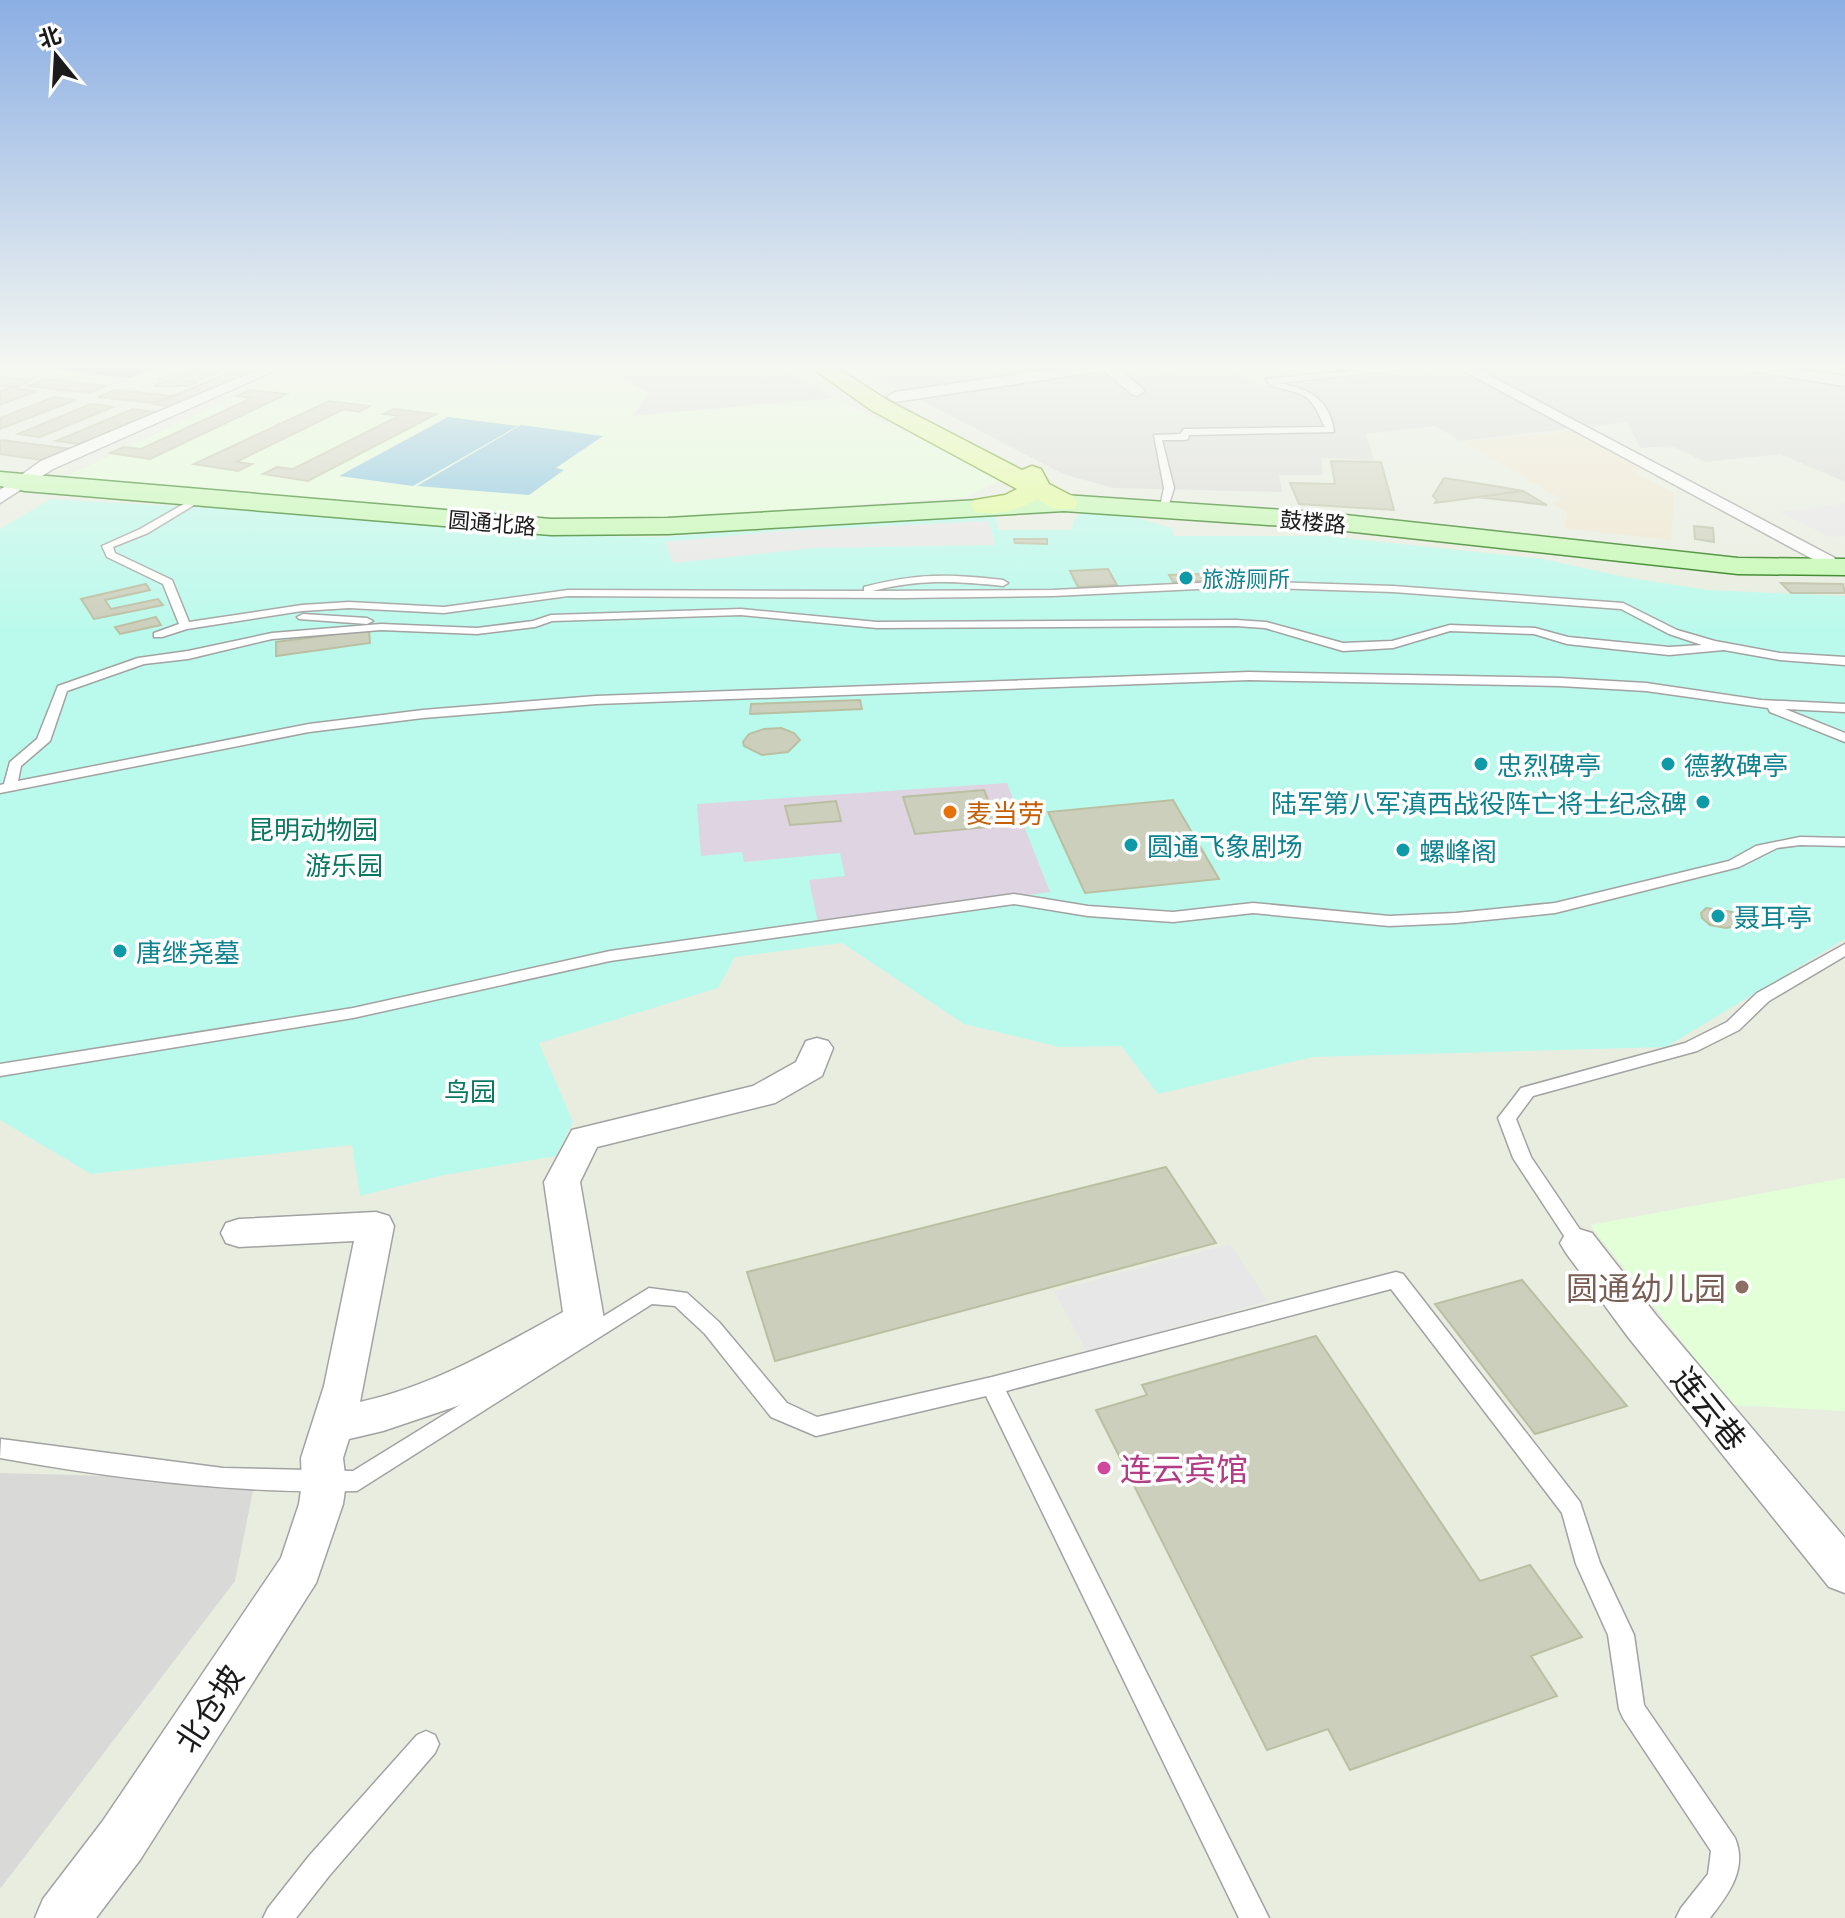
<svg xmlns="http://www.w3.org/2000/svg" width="1845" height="1918" viewBox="0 0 1845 1918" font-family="Barlow,'Noto Sans SC',sans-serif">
  <rect width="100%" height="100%" fill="#e8ede0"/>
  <path fill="#d9d9d8" d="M596 363H774L834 398 632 416 649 393Z
    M848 363H1150L1161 370 1227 364 1262 386 1493 363H1705L1750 366 1845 383V482L1780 454 1705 462 1672 446 1640 448 1627 422 1460 441 1435 426 1366 434 1374 460 1321 458 1323 475H1279L1282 492 1113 488 1063 474Z
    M0 1473 255 1480 235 1581 0 1889Z"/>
  <path fill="#efe6ce" d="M1573 431 1641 469 1633 472 1674 493 1671 540 1565 528 1567 512 1553 503 1562 499 1464 442Z"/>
  <path fill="#e3ffd7" d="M411 363H596L649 393 633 416 834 398 973 464 998 481 966 497 678 517H495L63 478 296 367 355 371Z
    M1845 1178V1411L1732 1405 1590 1225Z"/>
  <path fill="#bafaec" d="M51 499 263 511 533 535 657 537 994 516 999 530H1072L1074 519 1082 513 1134 517 1172 528 1174 536H1326L1543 559 1624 577 1708 590 1845 596V939L1666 1047 1313 1057 1158 1094 1121 1046 1059 1047 964 1024 842 943 735 957 718 988 539 1043 573 1122 556 1156 444 1175 360 1196 352 1145 91 1174 0 1120V529Z"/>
  <path fill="#7cbfde" d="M34 363H168L129 378 26 366Z
    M448 417 518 426 413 486 339 476Z
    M521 425 617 438 603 436 556 468 569 471 564 470 529 495 417 486Z"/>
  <path fill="#e7e7e7" d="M1845 503V536L1830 537 1779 512Z
    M989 521 995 545 815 548 673 563 665 542 780 531Z
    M1230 1244 1268 1301 1087 1352 1054 1291Z"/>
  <path fill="#ded4e2" d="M1007 783 1050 892 818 923 809 880 845 876 840 853 744 862 742 852 701 856 697 804Z"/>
  <path fill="#cdcfbd" stroke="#bbbfa2" stroke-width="2" d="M0 363H29L0 374Z
    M197 363H230L215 369 223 370 197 381H185L196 383 188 386H154L167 380 159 379 170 375 183 376 199 370 184 368Z
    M233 371 254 374 175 407 154 404Z
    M0 377 32 380 16 387 0 385Z
    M45 379 106 386 88 393 29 386Z
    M9 388 36 391 0 405V392Z
    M115 390 172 396 155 403 98 397Z
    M250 390 287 394 150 459 110 453 124 447 141 449 252 398 237 396Z
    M54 397 76 400 0 429V418Z
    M329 401 370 406 359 412 344 409 236 462 252 464 238 471 194 464Z
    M91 404 113 407 40 437 18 434Z
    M133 409 161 413 87 445 56 441Z
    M394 409 436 414 308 481 263 474 277 467 293 469 399 416 383 414Z
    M0 441 2 440 87 451 62 463 0 454Z
    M1331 461 1381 462 1394 510 1299 504 1290 483 1335 484Z
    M1444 478 1501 487 1523 491 1435 503 1437 500 1433 496Z
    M1523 491 1547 505 1477 497Z
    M1694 526 1713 528 1714 542 1695 539Z
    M1014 539H1047V544L1015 543Z
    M1108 569 1117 585 1078 587 1070 571Z
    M1200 574 1204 581 1173 582 1169 575Z
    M1781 583 1843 584 1845 593H1791Z
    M146 584 150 590 105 600 111 609 158 599 163 605 94 619 81 599Z
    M156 617 161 625 120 634 115 627Z
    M369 630 370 643 276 656V642Z
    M860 700 862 709 750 714 751 704Z
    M781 728 794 733 800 740 788 752 762 755 744 746 743 742 749 734 764 729Z
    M984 790 999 826 915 834 903 797Z
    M1173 800 1219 879 1085 893 1048 812Z
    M836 801 841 821 790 825 785 806Z
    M1706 908 1732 912 1738 920V926L1726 928 1710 925 1702 918 1701 913Z
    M1166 1167 1216 1243 775 1361 747 1272Z
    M1522 1280 1627 1406 1535 1434 1435 1304Z
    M1316 1336 1480 1581 1530 1565 1582 1637 1531 1656 1557 1696 1350 1770 1328 1729 1267 1750 1096 1410 1147 1395 1142 1385Z"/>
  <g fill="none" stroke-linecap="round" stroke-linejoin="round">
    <g stroke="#a2a2a2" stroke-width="3">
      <path id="lane" d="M1437 363H1461L1278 383C1308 388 1330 399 1334 432L1189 435 1188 439 1185 440H1162L1174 488 1169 504 1161 502 1164 488 1154 435 1180 434 1184 429 1325 427C1307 388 1307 397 1270 385L1266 379Z
        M201 494 206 497 204 499 148 533 113 547 115 553 172 580 189 622 302 605 349 602 444 607 568 590 864 591V587C919 573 947 574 1003 580L1008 583 1003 586C953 581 921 579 872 591L1053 590 1239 581 1393 586 1623 603 1677 630 1715 641 1780 653 1845 657V665L1780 660 1724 650 1669 655 1567 644 1534 634 1450 631 1393 648 1343 651 1265 628 1236 626 877 628 741 615 552 621 535 627 477 634 381 630 272 639 188 659 144 664 67 691 50 741 21 766 18 781 309 724 423 710 596 696 1249 672 1560 678 1646 683 1761 700 1845 704V712L1785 709 1845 733V742L1770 712 1768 708 1646 691 1560 686 1249 680 596 704 423 718 309 732 0 793V785L4 784 10 762 37 739 58 686 138 658 188 651 272 633 381 624 477 628 533 621 551 615 741 609 877 622 1236 620 1266 622 1343 643 1392 641 1450 625 1535 628 1568 637 1669 647 1702 645 1669 634 1621 609 1393 592 1239 587 1053 596 902 598 568 596 444 613 349 608 302 611 187 629 162 637H154V633L179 624 163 584 107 557 102 546 140 529Z
        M303 614 367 618 373 621 367 624 299 619 297 617Z
        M1800 837 1845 838V846L1800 845 1777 848 1739 867 1555 913 1456 923 1389 926 1253 913 1173 922 1088 916 1014 904 610 961 353 1018 0 1076V1064L353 1008 610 951 1014 894 1088 906 1173 912 1253 903 1389 916 1456 913 1555 903 1729 861 1756 846Z
        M1845 944V956L1769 1001 1739 1030 1697 1051 1533 1096 1516 1119 1531 1157 1589 1243 1586 1248 1579 1250 1572 1248 1513 1158 1498 1118 1521 1088 1685 1043 1727 1022 1757 993Z
        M1396 1272 1403 1274 1580 1502 1600 1563 1634 1635 1644 1705 1735 1838C1748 1869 1728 1895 1710 1918H1676L1681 1908 1708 1874 1711 1851 1623 1718 1619 1709 1608 1635 1576 1564 1562 1513 1391 1289 1006 1391 1269 1918H1239L986 1396 816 1436 771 1417 705 1334 675 1306 652 1304 357 1491C238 1494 117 1479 0 1458L1 1439 223 1468 353 1471 649 1288 687 1293 719 1322 787 1403 817 1417 992 1377Z
        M426 1731 435 1735 439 1744 435 1753 329 1876 296 1918H263L268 1908 309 1856 417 1735Z"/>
    </g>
    <g stroke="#a2a2a2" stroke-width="3">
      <path id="street" d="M274 363H292L53 469 0 503V490L41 461Z
        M1096 363H1113L1145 391 1137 396 1132 394 1104 371 895 402 887 397 895 392Z
        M1449 363H1466L1835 558 1832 562H1818Z
        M1720 363H1753L1845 376V386L1727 367Z
        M817 1038 828 1041 833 1048 822 1076 775 1103 597 1147 580 1182 604 1319 598 1330 469 1402 383 1431 349 1439 343 1458 346 1483 343 1504 316 1583 140 1860 96 1918H35L43 1899 102 1822 281 1558 299 1504 302 1483 301 1458 324 1386 354 1241 239 1247 226 1243 221 1233 226 1223 239 1219 376 1212 389 1216 394 1226 360 1402C434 1386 497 1348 563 1312L544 1182 572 1130 753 1086 796 1062 806 1041Z
        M1579 1229 1592 1233 1656 1315 1845 1538V1593L1829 1587 1628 1337 1566 1253 1560 1243 1566 1233Z"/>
    </g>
    <g stroke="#187103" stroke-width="3">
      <path id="secondary" d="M0 472 551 519 668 518 1064 495 1327 513 1738 558 1845 559V575L1738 574 1327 529 1064 511 668 534 551 535 25 491 0 486Z"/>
    </g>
    <g stroke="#5c9200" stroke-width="3">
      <path id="primary" d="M805 363H830L887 400 1022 470 1032 466 1041 469 1049 484 1074 497 1077 503 1074 509H1054L1037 499C1021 510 994 516 975 512L971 506 975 500 1005 495 1017 489 871 410Z"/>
    </g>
    <use href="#lane" fill="#fff" fill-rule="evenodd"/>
    <use href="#street" fill="#fff" fill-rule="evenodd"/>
    <use href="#secondary" fill="#c3fab1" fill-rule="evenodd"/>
    <use href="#primary" fill="#e1fd95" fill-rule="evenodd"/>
  </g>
  <linearGradient id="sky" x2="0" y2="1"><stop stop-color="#8baee3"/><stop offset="0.58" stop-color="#f5f7f1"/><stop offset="1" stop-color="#f5f7f1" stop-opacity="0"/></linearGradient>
  <rect width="1845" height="631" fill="url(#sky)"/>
  <g fill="#0f9aa8" stroke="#fff" stroke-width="3">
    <circle cx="1186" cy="578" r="8"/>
    <circle cx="1481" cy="764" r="8"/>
    <circle cx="1668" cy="764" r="8"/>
    <circle cx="1703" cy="802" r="8"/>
    <circle cx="1131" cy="845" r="8"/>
    <circle cx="1403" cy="850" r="8"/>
    <circle cx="1718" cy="916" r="8"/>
    <circle cx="120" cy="951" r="8"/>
  </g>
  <circle fill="#e8710a" stroke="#fff" stroke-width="3" cx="950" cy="812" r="8"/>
  <circle fill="#8d6e63" stroke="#fff" stroke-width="3" cx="1742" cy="1287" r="8"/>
  <circle fill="#d1479c" stroke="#fff" stroke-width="3" cx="1104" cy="1468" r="8"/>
  <g text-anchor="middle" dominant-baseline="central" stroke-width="7" stroke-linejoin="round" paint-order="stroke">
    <g font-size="22" fill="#1b1b1b" stroke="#fff">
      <text transform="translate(1313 521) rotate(5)">鼓楼路</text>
      <text transform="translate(492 522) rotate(5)">圆通北路</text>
    </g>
    <g font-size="22" fill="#0d838f" stroke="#fff" text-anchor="start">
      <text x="1202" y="578">旅游厕所</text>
    </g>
    <g font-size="26" fill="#0d838f" stroke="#fff" text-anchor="start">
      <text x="1497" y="764">忠烈碑亭</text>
      <text x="1684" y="764">德教碑亭</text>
      <text x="1687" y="802" text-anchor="end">陆军第八军滇西战役阵亡将士纪念碑</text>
      <text x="1147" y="845">圆通飞象剧场</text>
      <text x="1419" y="850">螺峰阁</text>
      <text x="1734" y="916">聂耳亭</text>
      <text x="136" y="951">唐继尧墓</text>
    </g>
    <g font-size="26" fill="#c56008" stroke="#fff" text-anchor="start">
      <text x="966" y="812">麦当劳</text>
    </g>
    <g font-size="26" fill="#097860" stroke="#fff">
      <text x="313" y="828">昆明动物园</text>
      <text x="344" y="864">游乐园</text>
      <text x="470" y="1090">鸟园</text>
    </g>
    <g font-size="32" fill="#785e54" stroke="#fff" text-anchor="end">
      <text x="1726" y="1287">圆通幼儿园</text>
    </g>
    <g font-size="32" fill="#1b1b1b" stroke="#fff">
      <text transform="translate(1710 1408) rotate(51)">连云巷</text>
      <text transform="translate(208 1708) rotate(-57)">北仓坡</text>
    </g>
    <g font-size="32" fill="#b23c85" stroke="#fff" text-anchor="start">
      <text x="1120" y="1468">连云宾馆</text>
    </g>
  </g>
  <g transform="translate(56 56) rotate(342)" stroke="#ffffff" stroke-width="6" paint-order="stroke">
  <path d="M0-6L14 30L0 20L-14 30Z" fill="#1b1b1b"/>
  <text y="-12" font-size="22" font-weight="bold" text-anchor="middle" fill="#1b1b1b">北</text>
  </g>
</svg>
